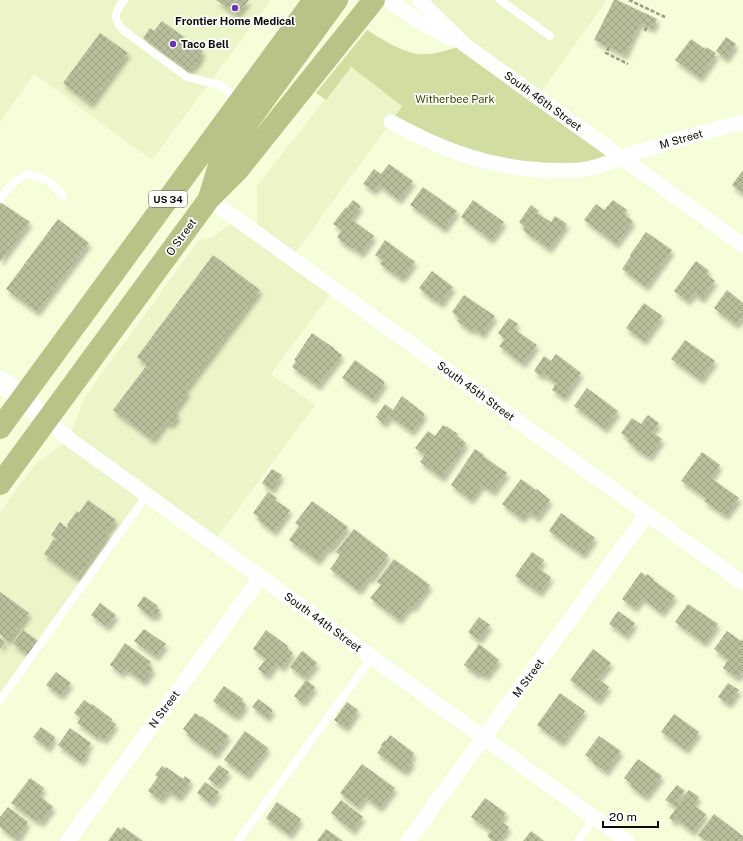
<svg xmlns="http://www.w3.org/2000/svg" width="743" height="841" viewBox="0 0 743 841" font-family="'Public Sans',sans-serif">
  <defs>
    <pattern id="building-cross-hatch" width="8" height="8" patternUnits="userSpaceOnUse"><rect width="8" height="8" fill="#b8bf9c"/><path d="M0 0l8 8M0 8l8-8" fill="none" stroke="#9da385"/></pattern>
    <filter id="shadow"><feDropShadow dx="2.5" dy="4.5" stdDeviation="2" flood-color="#0004"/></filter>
  </defs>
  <rect width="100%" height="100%" fill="#f6fed9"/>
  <path fill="#ebf5c8" d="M0 0H271L152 160 34 74 0 122Z
    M427 0H607L537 97 465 45Z
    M350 67 403 106 291 258 334 289 271 374 315 405 213 543 147 496 0 700V512L35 464 69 439 84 398 199 240 211 238 237 220 257 234V186Z"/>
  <path fill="#d2dea1" d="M367 30C384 40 408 57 429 54 441 53 453 48 465 45L620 158 528 169 391 122 402 106 351 67 326 100 316 93Z"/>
  <path fill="url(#building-cross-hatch)" filter="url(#shadow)" d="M216 0H249L237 15Z
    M614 0H617L657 19 653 29 640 23 625 55 594 40Z
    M162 21 203 51 200 55 202 56 193 68 192 67 188 71 143 38 150 28 154 31Z
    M100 33 128 53 91 104 63 83Z
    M726 37 736 44 726 59 716 51Z
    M691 39 705 49 706 47 716 53 714 56 715 57 700 78 675 60Z
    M389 164 413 181 399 200 379 185 374 191 363 184 374 169 381 174Z
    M743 170V194L732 185Z
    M423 187 457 211 444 229 410 205Z
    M353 200 361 206 351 219 374 236 361 254 352 247 351 248 339 240 340 239 337 237 342 230 333 224 346 207 347 208Z
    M473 200 504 222 491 240 461 217Z
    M613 200 627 210 624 214 633 221 616 244 584 220 596 204 604 210Z
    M0 202 30 222 0 262Z
    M531 205 539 211 537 213 551 222 555 216 567 224 549 249 523 230 525 227 519 222Z
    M58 219 89 243 37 312 6 289Z
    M646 232 672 250 646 287 622 269 631 256 630 255Z
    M385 240 415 262 402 279 380 264 383 260 375 255Z
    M213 255 260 290 185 390 188 392 174 411 177 413V417L173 423 169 424 166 422 153 440 113 410 147 365 137 357Z
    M696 261 709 271 706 274 715 281 702 299 694 293 688 301 674 291Z
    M432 271 453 287 441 304 433 298 432 299 419 288Z
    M727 290 743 303V316L736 325 714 308Z
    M464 295 495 316 482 335 473 328 471 331 457 321 459 318 452 312Z
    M644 303 662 316 644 341 626 328Z
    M509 318 518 324 514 329 537 345 523 364 517 359V360L499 346 505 339 498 333Z
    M312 333 334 348V349L342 355 318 386 292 367 296 361 294 360Z
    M685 340 715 361 701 380 671 359Z
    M556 354 581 373 564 398 552 390 556 383 543 374 541 376 534 371 544 356 551 361Z
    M355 360 385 382 373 400 342 378Z
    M587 388 618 411 605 429 574 406Z
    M402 396 425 414 412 432 390 416 384 424 376 417 385 404 393 410Z
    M648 415 659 423 652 432 662 439 650 457 634 448 635 447 627 441 629 439 621 433 632 418 641 424Z
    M443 425 445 427 446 426 458 434 457 436 466 443 442 478 420 462 425 455 415 448 428 431 435 436Z
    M475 449 484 455 483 456 507 473 493 492 482 485 471 500 451 485Z
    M702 452 720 465 711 478 739 498 726 516 704 501 706 498 681 481Z
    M272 469 282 475 272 490 262 483Z
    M521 479 536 490 537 489 550 500 537 518 528 512 522 519 502 504Z
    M268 492 277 498 275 500 290 510 274 532 258 520 259 517 253 513Z
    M88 500 116 520 106 533 108 534 77 578 44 554 54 539 56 541 57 539 51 535 60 522 67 528 68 526 67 525 77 511 79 513Z
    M312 501 348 527 331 549 328 547 318 561 289 540 299 526 295 523Z
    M561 513 595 538 583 555 549 531Z
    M354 529 388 555 372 579 369 577 359 591 330 569 340 555 336 552Z
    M532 552 544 560 538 568 551 577 540 593 515 576Z
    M394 559 430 585 413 608 410 606 399 620 370 598 381 585 377 582Z
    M641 572 646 576 647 574 654 579 653 580 675 596 662 613 642 598 635 608 622 599Z
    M0 592 29 613 9 641 0 634Z
    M144 596 158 606 157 608 160 610 155 617 153 615 151 617 137 606Z
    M100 603 116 615 107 627 91 615Z
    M688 604 718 624 704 643 675 622Z
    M618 611 635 623 626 636 609 624Z
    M479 617 490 625 479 640 468 632Z
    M144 629 166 644 156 657 134 641Z
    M23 630 38 641 28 654 13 644Z
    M266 630 288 646 287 648 293 653 282 668 276 663 267 676 258 669 266 659 253 649Z
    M727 631 741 641 743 639V671L737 678 723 668 728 660 714 649Z
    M0 638 5 642 0 649Z
    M125 643 151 662 148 665 153 669 144 682 125 669 122 674 110 665Z
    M479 644 499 660 486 677 479 672 478 675 464 665Z
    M593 649 611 663 598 679 609 687 598 701 570 680Z
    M303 651 317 663 305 678 290 667 301 652Z
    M56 672 71 683 61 696 46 685Z
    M306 680 315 687 303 703 294 696Z
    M728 683 739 690 729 704 718 697Z
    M224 686 243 699 242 701 246 705 237 717 233 714 232 715 213 701Z
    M560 693 585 711 562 743 537 725Z
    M258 699 273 710 267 718 252 707Z
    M84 700 91 705 92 704 112 719 111 721 116 724 104 740 99 736 98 738 77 723 81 718 74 713Z
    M347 702 358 710 346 728 334 720Z
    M195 713 201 717V716L229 736 215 755 187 735 188 733 183 729Z
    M674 714 699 732 686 750 661 732Z
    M41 727 55 737 48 748 33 737Z
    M70 728 91 743 85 752 87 754 81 762 58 745Z
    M245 731 268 748 247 776 224 760Z
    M390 735 414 753 410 760 413 762 405 772 402 769 401 770 377 753 382 746 381 745 385 740 386 741Z
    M599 736 621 751 606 772 592 762 593 760 585 755Z
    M638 759 662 776 646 797 630 786 632 784 624 778Z
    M362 764 395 788 380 808 365 797 358 807 340 793Z
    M219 765 229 772 218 786 208 779Z
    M162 766 165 768 166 767 183 779 185 776 191 781 179 798 168 791 161 800 148 791 158 777 155 775Z
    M30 778 44 788 39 795 53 807 41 823 37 819 36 821 11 803Z
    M205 782 219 792 211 803 197 793Z
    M677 785 685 791 677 801 679 803 689 790 699 797 693 805 706 814 693 832 676 819 674 822 669 818 677 807 665 800Z
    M485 798 506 813 500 821 509 827 499 841H493L487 836 491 831 471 817Z
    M341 800 363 817 353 831 338 819V818L331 813Z
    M277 802 301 819 290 835 266 818Z
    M8 807 28 822 17 840 0 827V817Z
    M714 814 743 836V841H706L698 835Z
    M118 827 122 830 123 827 143 841H108Z
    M326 829 343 841H317Z
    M531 831 544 841H523Z"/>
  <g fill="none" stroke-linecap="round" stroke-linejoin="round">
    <path stroke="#979d83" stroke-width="2.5" stroke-dasharray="4 2" stroke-linecap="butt" d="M629 0 665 17
      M645 31 647 26
      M609 47 606 53 628 64"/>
    <path stroke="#fff" stroke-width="8" d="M124 0C115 12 112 18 123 30L187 77 220 85 240 100
      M500 0 550 36
      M0 199C9 187 14 179 29 174L49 181 63 196
      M0 700 147 495
      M238 841 372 657
      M578 841 595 817"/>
    <path stroke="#fff" stroke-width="15" d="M388 0 418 21 451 38
      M420 0 428 9 465 45 743 245
      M391 122C441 149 486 167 543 170 555 170 568 171 580 170 600 168 621 157 641 151 674 140 709 131 743 122
      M209 199 743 583
      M47 420 69 439 627 841
      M68 841 260 578
      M408 841 647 514"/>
    <path stroke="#fff" stroke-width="21" d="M0 381 9 387 47 420"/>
    <path stroke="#b9c287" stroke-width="22" d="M209 198 221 159 337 0
      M0 428 314 0
      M0 484 209 199 238 170 374 0"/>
  </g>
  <g fill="#6738af" stroke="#fff" stroke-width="1.5">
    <circle cx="235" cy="8" r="4"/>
    <circle cx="173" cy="44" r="4"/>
  </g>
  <g text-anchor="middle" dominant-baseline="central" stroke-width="3.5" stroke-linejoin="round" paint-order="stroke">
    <rect fill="#fff" stroke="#54564f" stroke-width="1" x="149" y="191" width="38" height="16" rx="3"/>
    <g font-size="10" font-weight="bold" fill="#0b0d03">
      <text x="168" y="199">US 34</text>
    </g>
    <g font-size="11" font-weight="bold" fill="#0b0d03" stroke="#fff">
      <text x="235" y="21">Frontier Home Medical</text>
      <text x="181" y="44" text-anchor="start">Taco Bell</text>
    </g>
    <g font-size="11" fill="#3d4505" stroke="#fff">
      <text x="455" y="99">Witherbee Park</text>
    </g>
    <g font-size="11" fill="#0b0d03" stroke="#fff">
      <text transform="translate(543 101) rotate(36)">South 46th Street</text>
      <text transform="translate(681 139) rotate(-16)">M Street</text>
      <text transform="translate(181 237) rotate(-54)">O Street</text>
      <text transform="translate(476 391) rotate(36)">South 45th Street</text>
      <text transform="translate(323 622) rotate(36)">South 44th Street</text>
      <text transform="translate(528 678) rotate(-54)">M Street</text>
      <text transform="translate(164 709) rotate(-54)">N Street</text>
    </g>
  </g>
  <path d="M603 821v6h55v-6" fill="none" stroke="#0b0d03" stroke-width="2"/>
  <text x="609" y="821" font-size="12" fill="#0b0d03" stroke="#ffffff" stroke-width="3" paint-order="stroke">20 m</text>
</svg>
